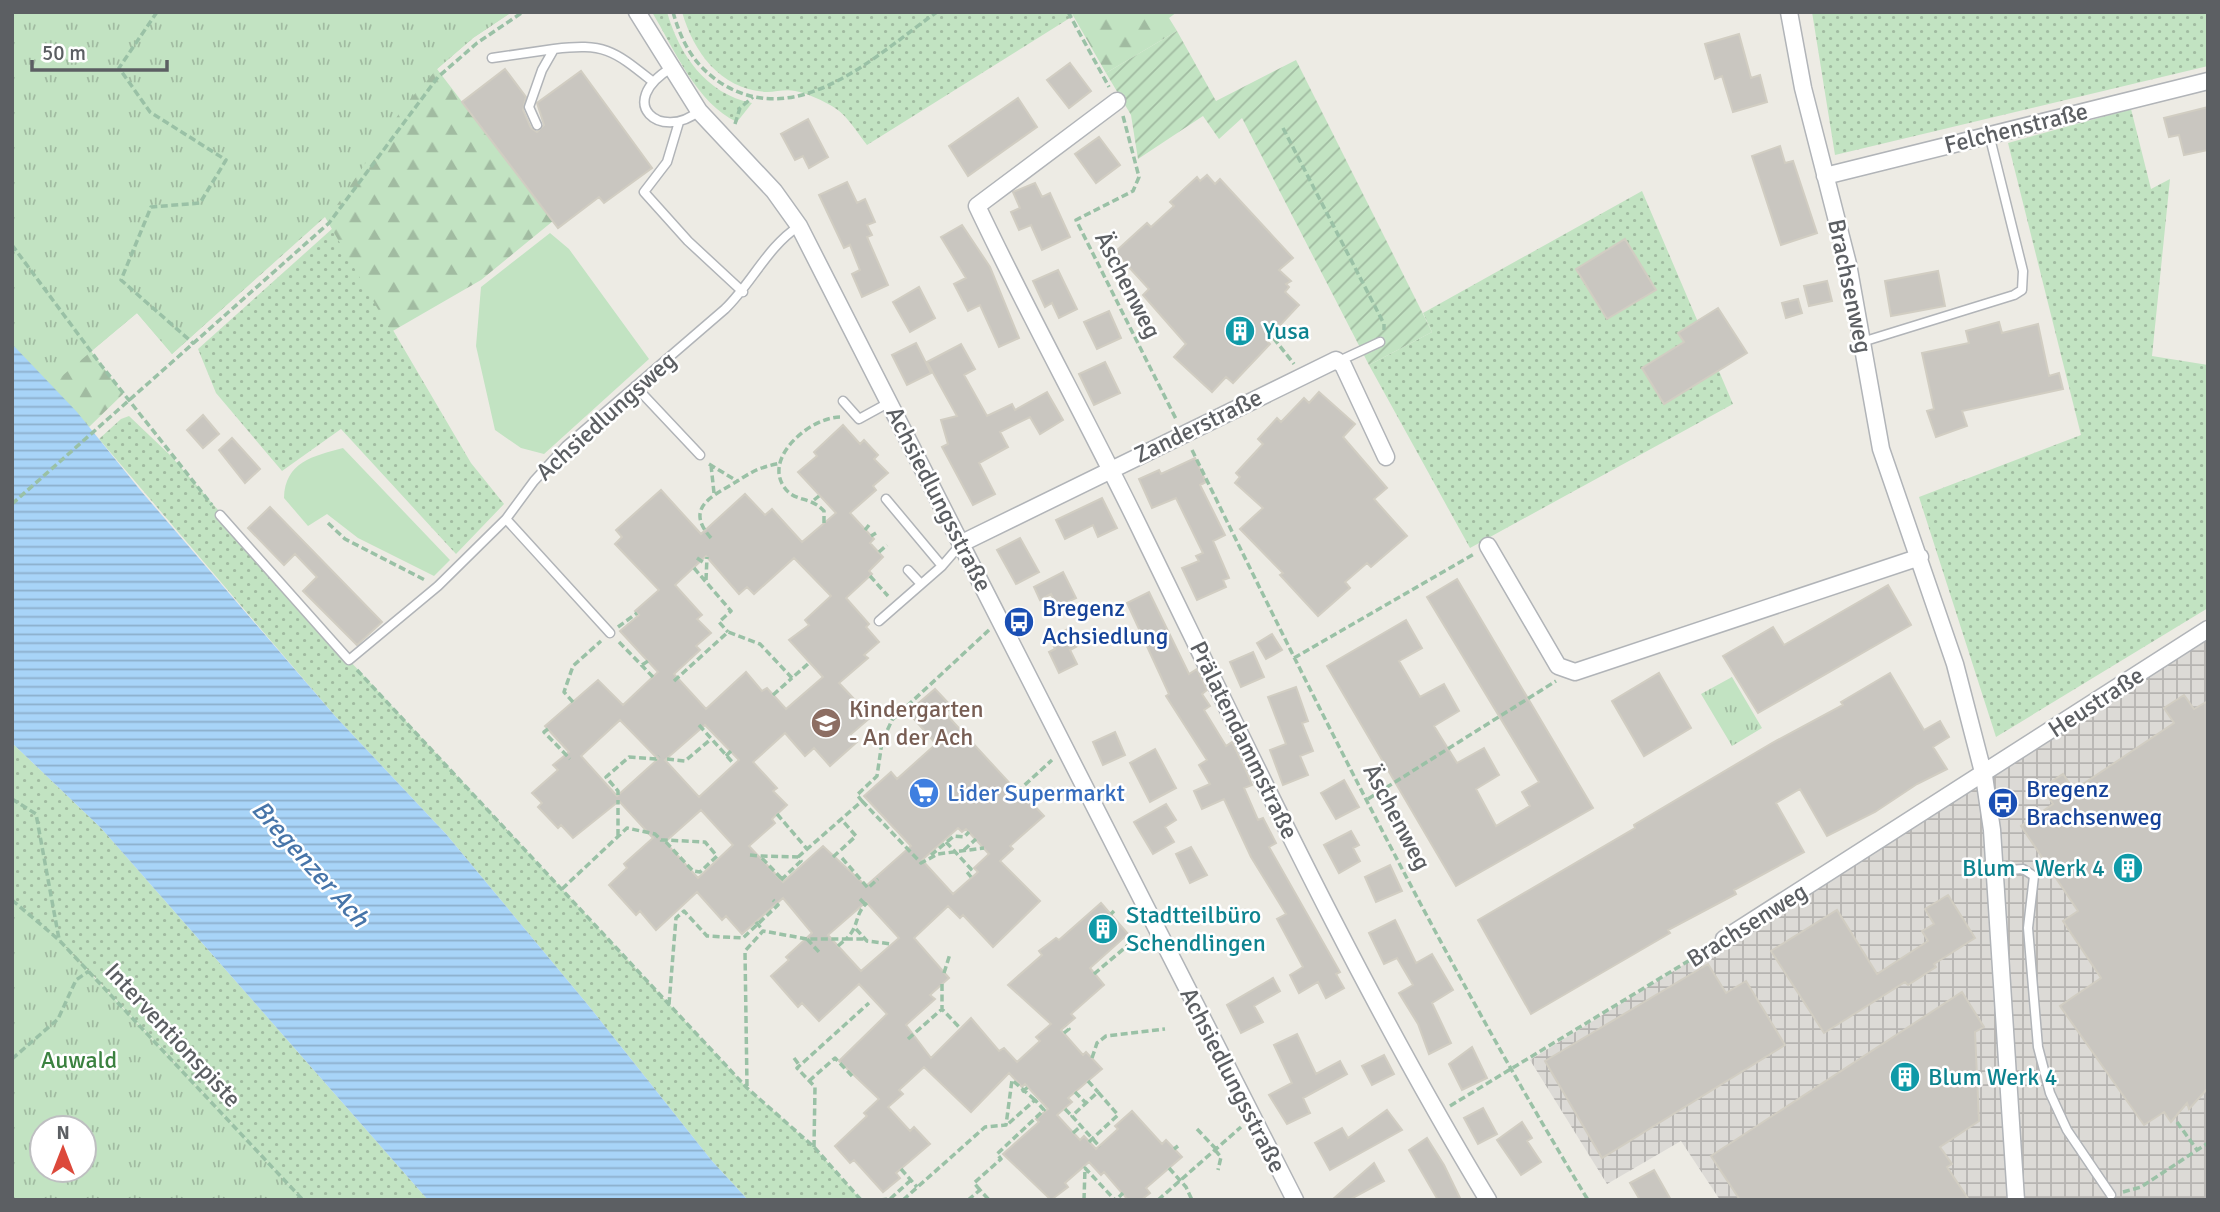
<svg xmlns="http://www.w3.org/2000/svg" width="2220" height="1212" viewBox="0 0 2220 1212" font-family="Signika,sans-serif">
  <defs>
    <pattern id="industrial-grid" width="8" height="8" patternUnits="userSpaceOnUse" patternTransform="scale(1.75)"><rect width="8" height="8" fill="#dcdad6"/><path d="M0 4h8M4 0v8" fill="none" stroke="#b6b4b1"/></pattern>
    <pattern id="grass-dots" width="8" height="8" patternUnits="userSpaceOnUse" patternTransform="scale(1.75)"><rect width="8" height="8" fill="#c2e3c2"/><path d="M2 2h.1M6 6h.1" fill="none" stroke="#a1bba1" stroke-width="1.8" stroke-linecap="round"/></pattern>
    <pattern id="forest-firs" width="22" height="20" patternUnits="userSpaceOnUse" patternTransform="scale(1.75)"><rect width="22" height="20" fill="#c2e3c2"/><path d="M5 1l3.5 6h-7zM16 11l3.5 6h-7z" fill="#a1bba1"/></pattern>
    <pattern id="park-tufts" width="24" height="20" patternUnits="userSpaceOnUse" patternTransform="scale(1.75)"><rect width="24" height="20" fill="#c2e3c2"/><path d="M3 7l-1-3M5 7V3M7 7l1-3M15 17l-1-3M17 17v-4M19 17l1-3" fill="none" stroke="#a1bba1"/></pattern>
    <pattern id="garden-furrows" width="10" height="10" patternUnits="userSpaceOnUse" patternTransform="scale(1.75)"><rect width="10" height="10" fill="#c2e3c2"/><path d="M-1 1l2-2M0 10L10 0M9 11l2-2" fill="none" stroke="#a1bba1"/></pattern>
    <pattern id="water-rules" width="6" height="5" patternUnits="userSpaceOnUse" patternTransform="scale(1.75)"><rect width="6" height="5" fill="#a8d4f8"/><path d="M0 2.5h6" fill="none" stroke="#8cafcc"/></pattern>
  </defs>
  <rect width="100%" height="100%" fill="#edebe4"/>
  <path fill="url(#industrial-grid)" d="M2208 629V1200H1720L1681 1141 1607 1184 1530 1060 1735 933Z"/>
  <path fill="url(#grass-dots)" d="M652 12H667C679 54 706 94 752 103L737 122C697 104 674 49 652 12Z
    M682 12H1071L1073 16 867 145C858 134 847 115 835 108 824 101 807 93 795 91 786 89 776 92 767 92 721 90 694 53 682 12Z
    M1812 12H2208V66L1835 155Z
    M2131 109 2151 189 2170 179 2152 356 2208 365V608L1996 737 1919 497 2081 435 2008 143Z
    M1642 191 1733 404 1470 548 1369 365 1432 332 1423 313Z
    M333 228 471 463 504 504 456 554 341 429 282 471 216 393 198 349Z
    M129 416 170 455 349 660 747 1088 814 1147 861 1200H748L712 1161 588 1005 446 834 335 716 99 439 121 419Z
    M12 743 101 828 428 1200H303L89 971 12 900Z"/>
  <path fill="url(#forest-firs)" d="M12 12H512L473 38 437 69 553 221 481 280 391 332 325 217 172 354 137 313 91 351 123 394 89 427 12 344Z
    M1071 12H1177L1169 18 1177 31 1106 73Z"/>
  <path fill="url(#park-tufts)" fill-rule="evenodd" d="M12 12H512L473 38 437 69 405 105 337 205 172 354 137 313 12 418Z
    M1732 677 1762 728 1732 746 1701 694Z
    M12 900 59 940 303 1200H12ZM42 1128H84V1170H42Z"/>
  <path fill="url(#garden-furrows)" d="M1177 31 1216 101 1296 60 1432 332 1369 365 1242 118 1219 139 1203 116 1138 159 1131 115 1106 73Z"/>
  <path fill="#c2e3c2" d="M550 233 569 249 649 359 544 454 521 448 495 430 476 346 481 287Z
    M343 448 450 560 434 576 358 538 327 514 308 526 284 498C285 462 313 456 343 448Z"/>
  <path fill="url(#water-rules)" d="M12 344 77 412 141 491 335 716 446 834 588 1005 712 1161 748 1200H428L101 828 12 743Z"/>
  <path fill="#c9c6c0" stroke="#d1cdc2" stroke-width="2" fill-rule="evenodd" d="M1739 34 1751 78 1760 75 1767 102 1733 112 1722 76 1715 79 1705 44Z
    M1070 63 1091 91 1069 108 1047 80Z
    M505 69 526 97 523 110 531 128 537 132 544 125 537 103 581 71 652 168 604 203 599 197 558 228 462 102Z
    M1018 98 1037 127 968 176 949 146Z
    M2208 107V150L2184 155 2179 135 2169 137 2164 118Z
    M808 119 828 157 809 168 803 156 795 160 781 134Z
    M1099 137 1120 165 1096 183 1075 154Z
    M1780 146 1785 163 1793 161 1817 233 1781 245 1752 156Z
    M1207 175 1215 184 1220 179 1293 258 1279 270 1291 281 1286 284 1289 287 1285 292 1299 305 1266 340 1270 344 1233 383 1226 377 1212 392 1174 357 1186 344 1143 295 1149 289 1115 252 1147 223 1151 227 1174 206 1170 202 1197 177 1200 181Z
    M847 182 857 203 865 199 875 222 867 225 872 235 867 237 888 285 862 297 852 274 860 270 850 245 844 248 819 195Z
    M1035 183 1042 197 1050 193 1070 237 1042 250 1031 225 1019 230 1011 212 1020 208 1013 192Z
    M962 225 990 267 1019 338 999 347 980 305 968 311 954 284 966 278 941 237Z
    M1625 239 1656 290 1607 319 1576 269Z
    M1058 270 1077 309 1059 318 1052 303 1045 307 1033 281Z
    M1938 271 1945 306 1891 316 1885 281Z
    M1827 281 1832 301 1809 306 1804 286Z
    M919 287 935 318 910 332 893 302Z
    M1798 299 1802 313 1786 318 1782 303Z
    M1718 308 1747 353 1664 404 1642 368 1684 342 1678 333Z
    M1109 311 1121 338 1097 349 1084 322Z
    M1999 322 2002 333 2038 324 2049 376 2059 373 2063 389 1962 411 1967 426 1936 437 1927 411 1934 409 1922 353 1969 343 1966 331Z
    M916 343 931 373 907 385 892 355Z
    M961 344 975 369 964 375 987 416 1012 404 1015 410 1047 392 1063 420 1040 434 1030 417 1000 432 1008 447 979 463 995 494 973 505 942 447 948 444 941 420 957 416 927 362Z
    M1105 362 1120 393 1094 405 1079 374Z
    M1319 392 1355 424 1343 437 1387 488 1374 499 1407 536 1371 567 1367 563 1345 582 1350 588 1318 616 1280 575 1283 573 1240 529 1263 508 1235 483 1240 477 1236 473 1263 444 1258 439 1277 418 1281 422 1304 398 1309 403Z
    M203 415 219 434 203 448 187 430Z
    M843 425 860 444 864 440 878 455 874 459 888 473 873 486 876 490 850 513 874 539 870 543 883 557 869 571 872 574 846 598 869 624 866 627 879 642 864 655 868 658 839 683 871 717 850 735 857 742 830 766 814 748 805 756 785 733 753 762 777 788 773 791 787 805 772 819 775 823 749 846 783 882 823 846 866 886 911 846 864 796 891 772 897 779 936 744 908 712 935 689 952 707 945 713 1027 802 1029 800 1044 816 1010 846 1013 849 1000 861 1040 901 993 947 963 915 960 918 948 906 914 938 949 978 930 995 935 999 906 1025 931 1058 971 1018 999 1051 1004 1048 1017 1062 1040 1041 1036 1037 1051 1024 1008 985 1042 955 1039 951 1056 938 1059 940 1101 903 1128 934 1090 968 1104 985 1071 1014 1075 1018 1061 1030 1083 1055 1086 1052 1102 1069 1068 1098 1072 1102 1057 1115 1080 1140 1084 1136 1096 1149 1118 1129 1115 1126 1132 1111 1162 1144 1166 1140 1182 1157 1146 1188 1150 1193 1141 1200H1128L1104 1172 1101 1175 1089 1162 1065 1183 1068 1187 1051 1200 1003 1154 1039 1122 1036 1119 1048 1109 1025 1084 1022 1087 1009 1073 971 1112 924 1067 899 1090 903 1094 888 1107 910 1131 914 1127 930 1144 896 1173 900 1178 883 1192 854 1160 850 1163 835 1146 867 1116 864 1113 879 1099 839 1061 887 1014 859 984 819 1021 802 1003 798 1007 771 976 789 960 786 957 812 933 783 898 742 934 726 916 722 920 697 892 656 930 640 911 636 915 609 885 627 868 624 864 653 838 619 801 573 838 561 825 558 828 538 807 542 803 532 793 558 770 553 765 569 752 545 726 598 680 623 705 658 672 620 631 639 615 635 611 659 590 615 544 622 537 616 530 661 490 701 534 745 494 765 515 772 509 802 542 836 513 798 472 817 456 814 452ZM706 556 739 594 747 587 754 594 794 558 831 596 805 620 809 625 789 640 823 677 786 709 767 688 762 691 746 672 706 709 674 674 700 650 696 646 711 633 697 619 702 615 675 585ZM620 720 658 759 617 796 581 756ZM705 725 739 760 699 797 665 760ZM701 810 733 845 698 878 665 842ZM958 828 962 832 966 829 989 854 974 868 978 872 953 894 922 860ZM866 902 899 938 861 971 828 935Z
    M232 438 260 469 245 483 219 450Z
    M1195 458 1206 482 1200 485 1225 535 1213 541 1229 578 1223 580 1226 587 1197 600 1182 568 1199 561 1196 556 1203 553 1176 498 1152 508 1139 479 1159 470 1161 474Z
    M1102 498 1117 528 1098 537 1093 525 1065 539 1056 520Z
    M270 507 382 622 357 645 303 591 317 577 295 554 284 565 248 528Z
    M1020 538 1039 572 1016 584 997 550Z
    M1063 572 1076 598 1057 607 1051 594 1040 600 1034 587Z
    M1457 579 1593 808 1456 886 1327 666 1406 620 1422 648 1399 661 1420 697 1444 684 1459 711 1434 726 1457 763 1484 748 1499 775 1476 789 1496 826 1530 806 1522 792 1539 782 1427 597Z
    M1888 585 1911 625 1758 713 1723 656 1773 627 1784 645Z
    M1149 592 1189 674 1197 669 1207 690 1202 694 1210 706 1204 710 1226 746 1232 742 1247 773 1252 785 1244 788 1258 820 1263 818 1276 843 1269 847 1340 972 1336 974 1344 988 1326 998 1318 982 1299 993 1290 975 1303 967 1277 919 1286 914 1251 857 1224 799 1202 809 1194 791 1210 784 1199 765 1207 760 1166 696 1169 694 1127 603Z
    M1072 627 1081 644 1070 650 1077 664 1059 673 1049 652 1055 649 1050 638Z
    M1272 634 1282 650 1266 659 1257 643Z
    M1253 652 1264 677 1241 687 1230 662Z
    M1659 673 1691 728 1644 756 1612 701Z
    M1890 673 1924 730 1940 721 1949 737 1933 747 1947 769 1917 784 1875 812 1827 836 1800 789 1776 803 1804 852 1734 890 1736 894 1668 930 1670 933 1531 1014 1478 920 1635 828 1634 825 1772 743 1843 705 1841 702Z
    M1296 687 1308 721 1302 723 1313 751 1300 756 1308 775 1283 785 1270 750 1286 744 1268 697Z
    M2184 695 2194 709 2208 701V1088L2189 1109 2187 1103 2171 1122 2164 1112 2144 1125 2060 1006 2101 978 2063 921 2078 911 2021 826 2053 804 2042 788 2063 774 2074 790 2174 723 2164 708Z
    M1115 732 1125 755 1103 765 1093 742Z
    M1155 749 1176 788 1150 802 1130 763Z
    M1344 780 1359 807 1336 819 1321 793Z
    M1166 804 1176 820 1165 827 1174 842 1153 854 1134 822Z
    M1351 831 1359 845 1353 848 1360 861 1339 873 1324 845Z
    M1191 847 1207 875 1190 883 1176 854Z
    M1390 865 1402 891 1376 902 1365 877Z
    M1948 895 1975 938 1934 964 1936 967 1908 985 1905 982 1824 1033 1771 951 1837 910 1877 974 1928 941 1922 931 1934 924 1925 909Z
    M1395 920 1416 963 1432 954 1453 990 1432 1003 1451 1043 1429 1054 1418 1024 1399 993 1413 985 1397 958 1384 964 1369 933Z
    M1708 964 1726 993 1746 981 1785 1045 1602 1158 1545 1061Z
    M1273 978 1280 991 1254 1006 1263 1022 1241 1033 1227 1005Z
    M1962 992 1984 1027 1975 1032 1979 1121 1940 1147 1952 1164 1947 1167 1969 1200H1740L1711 1156Z
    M1297 1034 1316 1074 1340 1061 1347 1074 1303 1098 1310 1113 1287 1124 1269 1095 1292 1083 1274 1045Z
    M1472 1047 1487 1078 1462 1090 1449 1064Z
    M1384 1055 1394 1074 1372 1085 1362 1066Z
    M1483 1108 1497 1134 1478 1144 1464 1118Z
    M1387 1110 1402 1130 1330 1170 1315 1143 1342 1128 1348 1138Z
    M1522 1122 1532 1138 1527 1141 1541 1162 1521 1175 1497 1140Z
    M1427 1138 1444 1165 1461 1200H1438L1409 1150Z
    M1374 1163 1384 1181 1349 1200H1332Z
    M1654 1170 1671 1200H1640L1630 1183Z"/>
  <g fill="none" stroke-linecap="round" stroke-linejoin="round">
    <g stroke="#b1b4b8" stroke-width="11">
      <path id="service" d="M492 58 554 49
        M671 68C614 103 661 142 699 111
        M679 122 667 162 644 192 688 241 743 292
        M537 125 529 107 542 70 554 49C605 43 613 50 652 81
        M1862 342 2014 295 2022 290 2023 271 1989 134
        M1339 361 1380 342
        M635 386 700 455
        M843 401 859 419 890 402
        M886 499 942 566
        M220 515 349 660 438 586 506 519 534 481 566 446 725 309C752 283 767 247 799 226
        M506 519 610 633
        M908 570 921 584
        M879 621 942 566 961 544
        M1996 871 2023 869 2034 876 2028 928 2038 1047 2050 1093 2067 1130 2111 1195"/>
    </g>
    <g stroke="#b1b4b8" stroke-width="19">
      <path id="minor" d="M637 12 699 111 774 191 799 226 1295 1200
        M1789 12 1803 88 1848 264 1881 449 1955 664 1984 776 1992 830 2016 1200
        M1117 101 977 206C1030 318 1090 425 1144 537 1253 760 1359 987 1488 1200
        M1825 176 2208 81
        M962 543 1336 360 1343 365 1386 457
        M1488 546 1558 666 1575 672 1920 557
        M1724 939 2208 629"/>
    </g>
    <path stroke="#9ac1a6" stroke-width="3.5" stroke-dasharray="7 3.5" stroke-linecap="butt" d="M157 12 119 68 150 112 226 160 200 203 151 207 121 280 194 344
      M673 12C682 44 695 67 724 85 801 130 877 54 937 12
      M1068 12 1109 87
      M1123 116 1139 177 1133 191 1076 220 1177 421
      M735 124 740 108 753 97
      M1283 128 1384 324V330
      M12 245 101 365 212 505
      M1267 330 1294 364
      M1192 450C1316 703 1441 958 1588 1200
      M709 464 737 481
      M711 465 714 493
      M814 500 819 496
      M12 504 329 223 438 77 477 43 523 12
      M328 523 345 539 425 580
      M824 523V511C809 495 795 503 784 487 763 456 812 417 840 417
      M865 530 869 525
      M871 536 876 533
      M711 538C686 510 708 498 731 485 752 472 756 468 781 463
      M879 552 887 545
      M697 558 707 565
      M694 568 731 611 719 622 728 632
      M870 576 888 596
      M706 580 707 557
      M618 627 637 613
      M619 642 653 677
      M1294 658 1474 554
      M642 665 648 661
      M357 670 747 1088 814 1147 861 1200
      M674 681 728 632 760 644 792 678 809 663
      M773 695 792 678
      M573 702 564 692 573 666 601 641
      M699 725 734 764
      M548 729 544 732 570 759
      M726 756 733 749
      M667 759 685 761 711 739
      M1017 792 1052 760
      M618 795V791L606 777 629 757 656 759 659 756
      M12 799 36 814 59 939
      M1368 799 1556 681
      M862 801 921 863 938 854 984 848
      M777 814 807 849
      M618 836V800
      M946 842 971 869 967 872 971 877
      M964 850 976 839
      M750 855 760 856
      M931 855 954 836 964 837 969 832
      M798 857 862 801 857 795 877 776 882 742 892 720 989 630
      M833 857 856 836 841 819
      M842 858 868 888 878 879
      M781 880 801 861 798 857 760 856 782 879
      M562 889 627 828 655 834 661 840H664L705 842 717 856 700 872 693 871 664 840
      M860 899 865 904
      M12 900 59 940 303 1200
      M1111 914 1114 911
      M856 929 867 941 892 944
      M807 939 820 953
      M838 946 846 939H865
      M944 973 950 954
      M1094 974 1141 934
      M942 984V1009L960 1028
      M669 1004 676 918 684 911 707 936 743 938 778 905 773 900
      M1064 1033 1069 1029 1066 1026
      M908 1039 942 1009
      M794 1058 800 1066
      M1092 1058 1097 1043 1106 1036 1165 1029
      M12 1059 58 1019 76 980 89 971
      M809 1081 835 1058 853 1077
      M1088 1081 1098 1092
      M747 1086 745 951 763 931 807 939H846C860 926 854 914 867 903
      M1022 1092 1028 1087
      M1075 1092 1086 1103
      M1450 1106 1713 946
      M1065 1109 1072 1116
      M2177 1122 2197 1150
      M1197 1129 1216 1149
      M1073 1133 1081 1126
      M1089 1142 1092 1139 1118 1115 1098 1092 1072 1116 1100 1147
      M814 1147 815 1087 797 1068 869 1003
      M1174 1149 1178 1146
      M1215 1150 1221 1157 1218 1170
      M1169 1168 1186 1187 1192 1200
      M901 1169 917 1187
      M980 1190 974 1183 1001 1159 997 1154 1044 1110 1035 1100 1008 1124
      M2123 1192 2141 1187 2208 1143
      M1119 1197 1123 1193
      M880 1200 890 1199 911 1180
      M903 1200 985 1127 1006 1125 1012 1080 1035 1100
      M968 1200 980 1190 989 1200
      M1084 1200 1085 1168 1115 1200
      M1158 1200 1241 1127"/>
    <use href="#service" stroke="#fff" stroke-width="8"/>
    <use href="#minor" stroke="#fff" stroke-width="16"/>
    <path stroke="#9ac1a6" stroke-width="3.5" stroke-dasharray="7 3.5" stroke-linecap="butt" d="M756 922 761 928"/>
  </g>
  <defs>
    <g id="building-disc" transform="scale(1.575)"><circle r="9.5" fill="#0f9aa8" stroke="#fff"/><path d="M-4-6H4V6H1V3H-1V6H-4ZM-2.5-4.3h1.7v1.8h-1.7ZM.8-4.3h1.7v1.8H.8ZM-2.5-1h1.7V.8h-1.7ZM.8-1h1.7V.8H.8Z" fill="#fff"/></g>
    <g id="bus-disc" transform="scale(1.575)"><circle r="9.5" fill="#1a4fb4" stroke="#fff"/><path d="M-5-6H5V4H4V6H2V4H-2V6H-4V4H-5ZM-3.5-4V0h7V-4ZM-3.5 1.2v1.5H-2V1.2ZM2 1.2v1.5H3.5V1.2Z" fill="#fff"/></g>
    <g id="school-disc" transform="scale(1.575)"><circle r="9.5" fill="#8d6e63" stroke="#fff"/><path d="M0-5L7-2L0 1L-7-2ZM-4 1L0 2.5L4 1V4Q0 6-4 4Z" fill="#fff"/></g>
    <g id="supermarket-disc" transform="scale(1.575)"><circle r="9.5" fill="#3f7fe0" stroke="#fff"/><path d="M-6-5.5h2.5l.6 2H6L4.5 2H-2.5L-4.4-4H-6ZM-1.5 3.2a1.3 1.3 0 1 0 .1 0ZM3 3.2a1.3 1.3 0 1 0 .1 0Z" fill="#fff"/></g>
  </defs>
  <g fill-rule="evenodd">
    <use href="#building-disc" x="1240" y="331"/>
    <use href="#bus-disc" x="1019" y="622"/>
    <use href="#school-disc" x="826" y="723"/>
    <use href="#supermarket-disc" x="924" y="793"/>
    <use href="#bus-disc" x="2003" y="803"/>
    <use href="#building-disc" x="2128" y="868"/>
    <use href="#building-disc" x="1103" y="929"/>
    <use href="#building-disc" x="1905" y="1077"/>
  </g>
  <g text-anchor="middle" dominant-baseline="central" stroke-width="5" stroke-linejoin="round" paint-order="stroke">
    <g font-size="24" fill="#5c5f63" stroke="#fff">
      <text transform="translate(2016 128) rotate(-14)">Felchenstraße</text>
      <text transform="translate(1128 285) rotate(63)">Äschenweg</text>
      <text transform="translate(1850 286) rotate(78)">Brachsenweg</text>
      <text transform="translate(606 416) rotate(-42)">Achsiedlungsweg</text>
      <text transform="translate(1198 426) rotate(-26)">Zanderstraße</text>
      <text transform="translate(939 499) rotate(63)">Achsiedlungsstraße</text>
      <text transform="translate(2096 702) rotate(-33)">Heustraße</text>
      <text transform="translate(1244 740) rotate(64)">Prälatendammstraße</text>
      <text transform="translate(1397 817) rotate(62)">Äschenweg</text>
      <text transform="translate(1747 925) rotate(-32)">Brachsenweg</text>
      <text transform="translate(173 1035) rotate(47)">Interventionspiste</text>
      <text transform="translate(1233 1080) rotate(63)">Achsiedlungsstraße</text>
    </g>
    <g font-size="24" fill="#0d838f" stroke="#fff" text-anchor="start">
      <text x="1263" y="331">Yusa</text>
      <text x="2105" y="868" text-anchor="end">Blum - Werk 4</text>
      <text x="1126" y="915">Stadtteilbüro<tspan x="1126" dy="28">Schendlingen</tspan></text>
      <text x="1928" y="1077">Blum Werk 4</text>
    </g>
    <g font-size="24" fill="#164399" stroke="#fff" text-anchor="start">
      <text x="1042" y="608">Bregenz<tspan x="1042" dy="28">Achsiedlung</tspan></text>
      <text x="2026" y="789">Bregenz<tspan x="2026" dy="28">Brachsenweg</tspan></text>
    </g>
    <g font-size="24" fill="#785e54" stroke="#fff" text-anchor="start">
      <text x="849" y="709">Kindergarten<tspan x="849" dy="28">- An der Ach</tspan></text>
    </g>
    <g font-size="24" fill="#366cbe" stroke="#fff" text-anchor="start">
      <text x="947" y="793">Lider Supermarkt</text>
    </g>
    <g font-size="24" fill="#3b8240" stroke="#fff">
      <text x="79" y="1060">Auwald</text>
    </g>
    <g font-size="26" font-style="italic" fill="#4775a9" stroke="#fff">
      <text transform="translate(310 864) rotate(48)">Bregenzer Ach</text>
    </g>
  </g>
  <rect width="2220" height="1212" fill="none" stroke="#5c5f63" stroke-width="28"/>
  <g transform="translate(63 1149)"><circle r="33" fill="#ffffff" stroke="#bebfc1" stroke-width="2"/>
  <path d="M0-5L12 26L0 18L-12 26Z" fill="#dc493b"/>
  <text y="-10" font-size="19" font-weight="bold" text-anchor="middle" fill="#5c5f63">N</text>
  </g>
  <path d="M32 60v10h135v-10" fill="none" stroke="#5c5f63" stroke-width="3.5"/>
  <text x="42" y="60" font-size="21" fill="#5c5f63" stroke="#ffffff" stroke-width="5" paint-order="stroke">50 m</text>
</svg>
